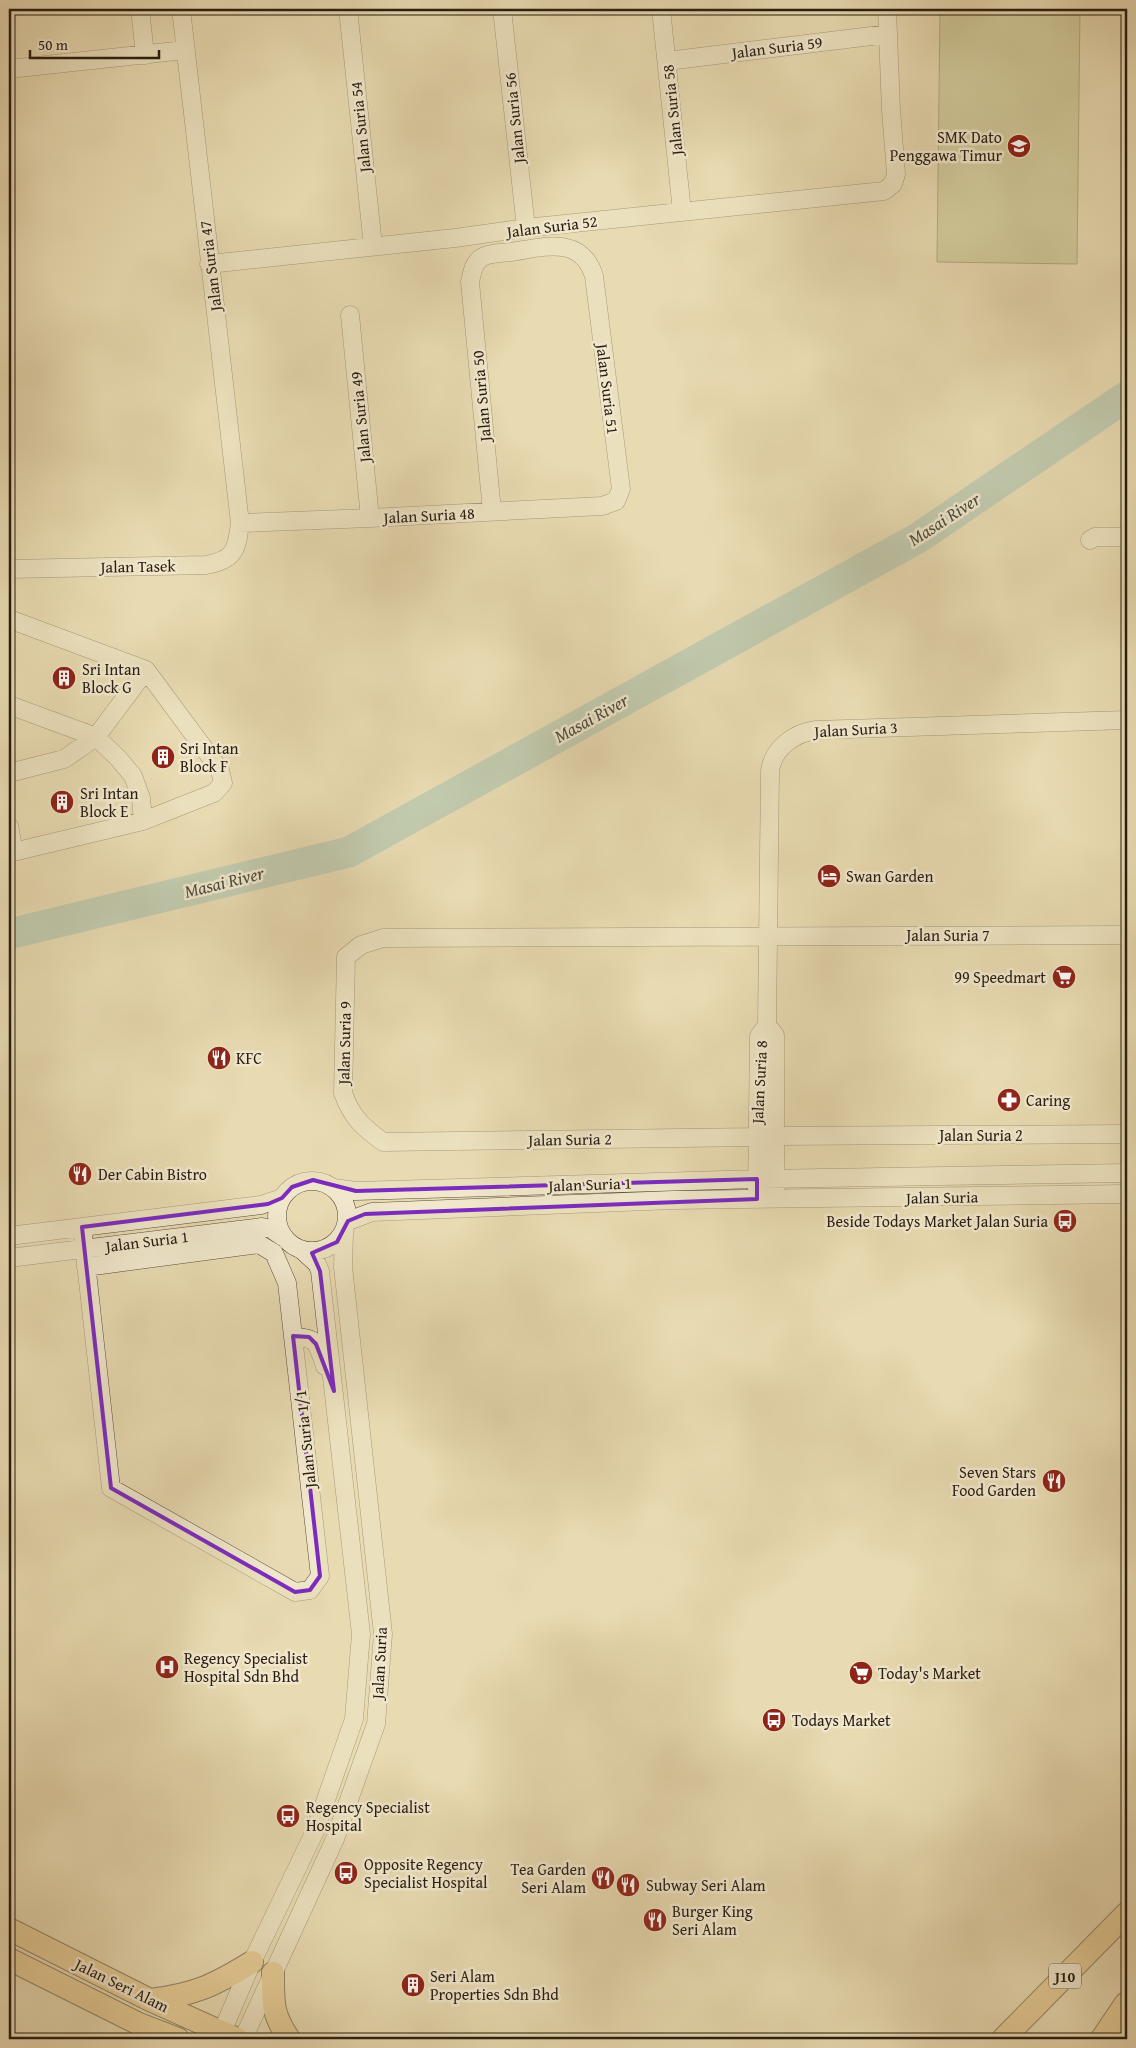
<svg xmlns="http://www.w3.org/2000/svg" width="1136" height="2048" viewBox="0 0 1136 2048" font-family="'Gentium Book Plus',serif">
  <rect width="100%" height="100%" fill="#e8dab1"/>
  <filter id="stains"><feTurbulence type="fractalNoise" baseFrequency=".004" numOctaves="4"/><feColorMatrix values="0 0 0 0 .2 0 0 0 0 .09 0 0 0 0 .02 0 0 0 .5 -.17"/></filter>
  <radialGradient id="worn" r=".72"><stop offset=".6" stop-color="#630" stop-opacity="0"/><stop offset="1" stop-color="#630" stop-opacity=".3"/></radialGradient>
  <path fill="#bdbd87" stroke="#736d4c" d="M940 9H1080L1077 264 937 262Z"/>
  <g fill="none" stroke-linecap="round" stroke-linejoin="round">
    <path stroke="#97bab0" stroke-width="31" d="M9 934 349 852 918 538 1127 396"/>
    <g stroke="#594c3a" stroke-width="19">
      <path id="minor" d="M140 9 145 55
        M348 9 373 246
        M502 9 526 228
        M661 9 682 212
        M667 61 888 34
        M9 69 185 50
        M209 264 455 238 526 228 884 191 893 184 896 174 891 110 887 9
        M350 315 370 518
        M240 523 370 518 602 506 616 501 621 489 594 276C581 235 544 247 511 252 503 253 488 253 481 258 473 264 472 273 470 282L492 511
        M1090 540 1095 537H1127
        M9 569 206 565C235 560 237 549 240 523L181 9
        M9 619 146 670 220 770 223 783 214 793 143 821 9 853
        M9 705 96 737 118 758 133 776 141 798 143 821
        M9 773 64 759 96 737 146 670
        M9 826 14 852
        M767 1025 775 1035V1189
        M775 1136 1127 1134
        M757 1137 383 1142C363 1127 352 1118 343 1093L346 957 361 945 383 938 1127 935
        M277 1216a35 35 0 1 1 70 0a35 35 0 1 1-70 0Z
        M334 1188 356 1191 757 1179 1127 1173
        M757 1199 759 1036 767 1025 770 771C773 748 794 733 816 730L1127 720
        M348 1221 372 1212 673 1200 1127 1194
        M82 1227 111 1488 295 1592 310 1590 320 1576 287 1283 274 1253 259 1244 86 1267
        M9 1236 261 1205 282 1198
        M9 1258 262 1227 271 1229 283 1237
        M293 1337C319 1337 317 1345 325 1366
        M219 2039 252 1962 315 1831 354 1719 361 1634 320 1271 317 1264 303 1251
        M243 2039 335 1839 376 1724 383 1634 343 1267 344 1232"/>
    </g>
    <g stroke="#291d12" stroke-width="24">
      <path id="major" d="M9 1929 150 2000 237 2039
        M9 1959 139 2024 178 2039
        M273 1973C273 2003 272 2014 289 2039
        M150 2000C194 1995 215 1985 252 1962
        M1003 2039 1127 1913"/>
    </g>
    <g stroke="#291d12" stroke-width="28">
      <path id="highway" d="M1104 2039 1127 2005"/>
    </g>
    <use href="#minor" stroke="#f0e7cc" stroke-width="18"/>
    <use href="#major" stroke="#e4bd78" stroke-width="22"/>
    <use href="#highway" stroke="#e4bd78" stroke-width="26"/>
  </g>
  <path d="M0 0H1136V2048H0ZM757 1179V1199L365 1214 348 1221 337 1242 312 1253 320 1271 334 1391 316 1344 309 1337 293 1336 320 1576 310 1590 295 1592 111 1488 82 1227 268 1204 282 1198 292 1187 313 1180 356 1191Z" fill="#e8dab1" fill-opacity=".55" fill-rule="evenodd"/>
  <path fill="none" stroke="#7b2cbf" stroke-width="4" stroke-linejoin="round" d="M757 1179V1199L365 1214 348 1221 337 1242 312 1253 320 1271 334 1391 316 1344 309 1337 293 1336 320 1576 310 1590 295 1592 111 1488 82 1227 268 1204 282 1198 292 1187 313 1180 356 1191Z"/>
  <defs>
    <g id="school-disc" transform="scale(1.25)"><circle r="9.5" fill="#8f2418" stroke="#f0e7cc"/><path d="M0-5L7-2L0 1L-7-2ZM-4 1L0 2.5L4 1V4Q0 6-4 4Z" fill="#fff"/></g>
    <g id="building-disc" transform="scale(1.25)"><circle r="9.5" fill="#8f2418" stroke="#f0e7cc"/><path d="M-4-6H4V6H1V3H-1V6H-4ZM-2.5-4.3h1.7v1.8h-1.7ZM.8-4.3h1.7v1.8H.8ZM-2.5-1h1.7V.8h-1.7ZM.8-1h1.7V.8H.8Z" fill="#fff"/></g>
    <g id="hotel-disc" transform="scale(1.25)"><circle r="9.5" fill="#8f2418" stroke="#f0e7cc"/><path d="M-6-4.5h1.5V1H6V5H4.5V3h-9V5H-6ZM-4 0a1.8 1.8 0 1 1 3.6 0ZM.5 0V-2.5h3Q6-2.5 6 0Z" fill="#fff"/></g>
    <g id="supermarket-disc" transform="scale(1.25)"><circle r="9.5" fill="#8f2418" stroke="#f0e7cc"/><path d="M-6-5.5h2.5l.6 2H6L4.5 2H-2.5L-4.4-4H-6ZM-1.5 3.2a1.3 1.3 0 1 0 .1 0ZM3 3.2a1.3 1.3 0 1 0 .1 0Z" fill="#fff"/></g>
    <g id="restaurant-disc" transform="scale(1.25)"><circle r="9.5" fill="#8f2418" stroke="#f0e7cc"/><path d="M-5-6h1v4h1v-4h1v4h1v-4h1v5L-1.5 .5V6h-2V.5L-5-1ZM5-6V6H3V1.5H1.5Q1.5-4 5-6Z" fill="#fff"/></g>
    <g id="pharmacy-disc" transform="scale(1.25)"><circle r="9.5" fill="#8f2418" stroke="#f0e7cc"/><path d="M-2-6h4v4h4v4h-4v4h-4v-4h-4v-4h4Z" fill="#fff"/></g>
    <g id="bus-disc" transform="scale(1.25)"><circle r="9.5" fill="#8f2418" stroke="#f0e7cc"/><path d="M-5-6H5V4H4V6H2V4H-2V6H-4V4H-5ZM-3.5-4V0h7V-4ZM-3.5 1.2v1.5H-2V1.2ZM2 1.2v1.5H3.5V1.2Z" fill="#fff"/></g>
    <g id="hospital-disc" transform="scale(1.25)"><circle r="9.5" fill="#8f2418" stroke="#f0e7cc"/><path d="M-5-5h3v3.5h4V-5h3V5h-3V1.5h-4V5h-3Z" fill="#fff"/></g>
  </defs>
  <g fill-rule="evenodd">
    <use href="#school-disc" x="1019" y="146"/>
    <use href="#building-disc" x="64" y="678"/>
    <use href="#building-disc" x="163" y="757"/>
    <use href="#building-disc" x="62" y="802"/>
    <use href="#hotel-disc" x="829" y="876"/>
    <use href="#supermarket-disc" x="1064" y="977"/>
    <use href="#restaurant-disc" x="219" y="1058"/>
    <use href="#pharmacy-disc" x="1009" y="1100"/>
    <use href="#restaurant-disc" x="80" y="1174"/>
    <use href="#bus-disc" x="1065" y="1221"/>
    <use href="#restaurant-disc" x="1054" y="1481"/>
    <use href="#hospital-disc" x="167" y="1667"/>
    <use href="#supermarket-disc" x="861" y="1673"/>
    <use href="#bus-disc" x="774" y="1720"/>
    <use href="#bus-disc" x="288" y="1816"/>
    <use href="#bus-disc" x="346" y="1873"/>
    <use href="#restaurant-disc" x="603" y="1878"/>
    <use href="#restaurant-disc" x="628" y="1885"/>
    <use href="#restaurant-disc" x="655" y="1920"/>
    <use href="#building-disc" x="413" y="1985"/>
  </g>
  <g text-anchor="middle" dominant-baseline="central" stroke-width="5" stroke-linejoin="round" paint-order="stroke">
    <rect fill="#f0e7cc" stroke="#655a4a" stroke-width="1" x="1049" y="1963.5" width="32" height="25" rx="4"/>
    <g font-size="15" font-weight="bold" fill="#291d12">
      <text x="1065" y="1976">J10</text>
    </g>
    <g font-size="16" fill="#291d12" stroke="#f0e7cc">
      <text transform="translate(777 47) rotate(-7)">Jalan Suria 59</text>
      <text transform="translate(672 110) rotate(-96)">Jalan Suria 58</text>
      <text transform="translate(514 118) rotate(-96)">Jalan Suria 56</text>
      <text transform="translate(360 127) rotate(-96)">Jalan Suria 54</text>
      <text transform="translate(552 226) rotate(-7)">Jalan Suria 52</text>
      <text transform="translate(210 266) rotate(-97)">Jalan Suria 47</text>
      <text transform="translate(608 389) rotate(83)">Jalan Suria 51</text>
      <text transform="translate(481 396) rotate(-95)">Jalan Suria 50</text>
      <text transform="translate(360 417) rotate(-96)">Jalan Suria 49</text>
      <text transform="translate(429 515) rotate(-3)">Jalan Suria 48</text>
      <text transform="translate(138 566) rotate(-1)">Jalan Tasek</text>
      <text transform="translate(856 729) rotate(-3)">Jalan Suria 3</text>
      <text x="948" y="935">Jalan Suria 7</text>
      <text transform="translate(344 1043) rotate(-89)">Jalan Suria 9</text>
      <text transform="translate(759 1082) rotate(-87)">Jalan Suria 8</text>
      <text x="981" y="1135">Jalan Suria 2</text>
      <text transform="translate(570 1139) rotate(-1)">Jalan Suria 2</text>
      <text transform="translate(590 1184) rotate(-2)">Jalan Suria 1</text>
      <text transform="translate(942 1197) rotate(-1)">Jalan Suria</text>
      <text transform="translate(147 1241) rotate(-7)">Jalan Suria 1</text>
      <text transform="translate(305 1439) rotate(-96)">Jalan Suria 1/1</text>
      <text transform="translate(379 1663) rotate(-87)">Jalan Suria</text>
      <text transform="translate(122 1985) rotate(26)">Jalan Seri Alam</text>
    </g>
    <g font-size="16" fill="#291d12" stroke="#f0e7cc" text-anchor="start">
      <text x="1002" y="137" text-anchor="end">SMK Dato<tspan x="1002" dy="18">Penggawa Timur</tspan></text>
      <text x="82" y="669">Sri Intan<tspan x="82" dy="18">Block G</tspan></text>
      <text x="180" y="748">Sri Intan<tspan x="180" dy="18">Block F</tspan></text>
      <text x="80" y="793">Sri Intan<tspan x="80" dy="18">Block E</tspan></text>
      <text x="846" y="876">Swan Garden</text>
      <text x="1046" y="977" text-anchor="end">99 Speedmart</text>
      <text x="236" y="1058">KFC</text>
      <text x="1026" y="1100">Caring</text>
      <text x="98" y="1174">Der Cabin Bistro</text>
      <text x="1048" y="1221" text-anchor="end">Beside Todays Market Jalan Suria</text>
      <text x="1036" y="1472" text-anchor="end">Seven Stars<tspan x="1036" dy="18">Food Garden</tspan></text>
      <text x="184" y="1658">Regency Specialist<tspan x="184" dy="18">Hospital Sdn Bhd</tspan></text>
      <text x="878" y="1673">Today's Market</text>
      <text x="792" y="1720">Todays Market</text>
      <text x="306" y="1807">Regency Specialist<tspan x="306" dy="18">Hospital</tspan></text>
      <text x="364" y="1864">Opposite Regency<tspan x="364" dy="18">Specialist Hospital</tspan></text>
      <text x="586" y="1869" text-anchor="end">Tea Garden<tspan x="586" dy="18">Seri Alam</tspan></text>
      <text x="646" y="1885">Subway Seri Alam</text>
      <text x="672" y="1911">Burger King<tspan x="672" dy="18">Seri Alam</tspan></text>
      <text x="430" y="1976">Seri Alam<tspan x="430" dy="18">Properties Sdn Bhd</tspan></text>
    </g>
    <g font-size="18" font-style="italic" fill="#4a4c41" stroke="#f0e7cc">
      <text transform="translate(944 519) rotate(-33)">Masai River</text>
      <text transform="translate(591 718) rotate(-29)">Masai River</text>
      <text transform="translate(224 882) rotate(-14)">Masai River</text>
    </g>
  </g>
  <rect width="1136" height="2048" fill="none" stroke="#e8dab1" stroke-width="30"/>
  <rect x="10" y="10" width="1116" height="2028" fill="none" stroke="#291d12" stroke-width="2.5"/>
  <rect x="15" y="15" width="1106" height="2018" fill="none" stroke="#291d12"/>
  <path d="M30 50v8h129v-8" fill="none" stroke="#291d12" stroke-width="2.5"/>
  <text x="38" y="50" font-size="15" fill="#291d12" stroke="#f0e7cc" stroke-width="4" paint-order="stroke">50 m</text>
  <rect width="100%" height="100%" filter="url(#stains)"/>
  <rect width="100%" height="100%" fill="url(#worn)"/>
</svg>
